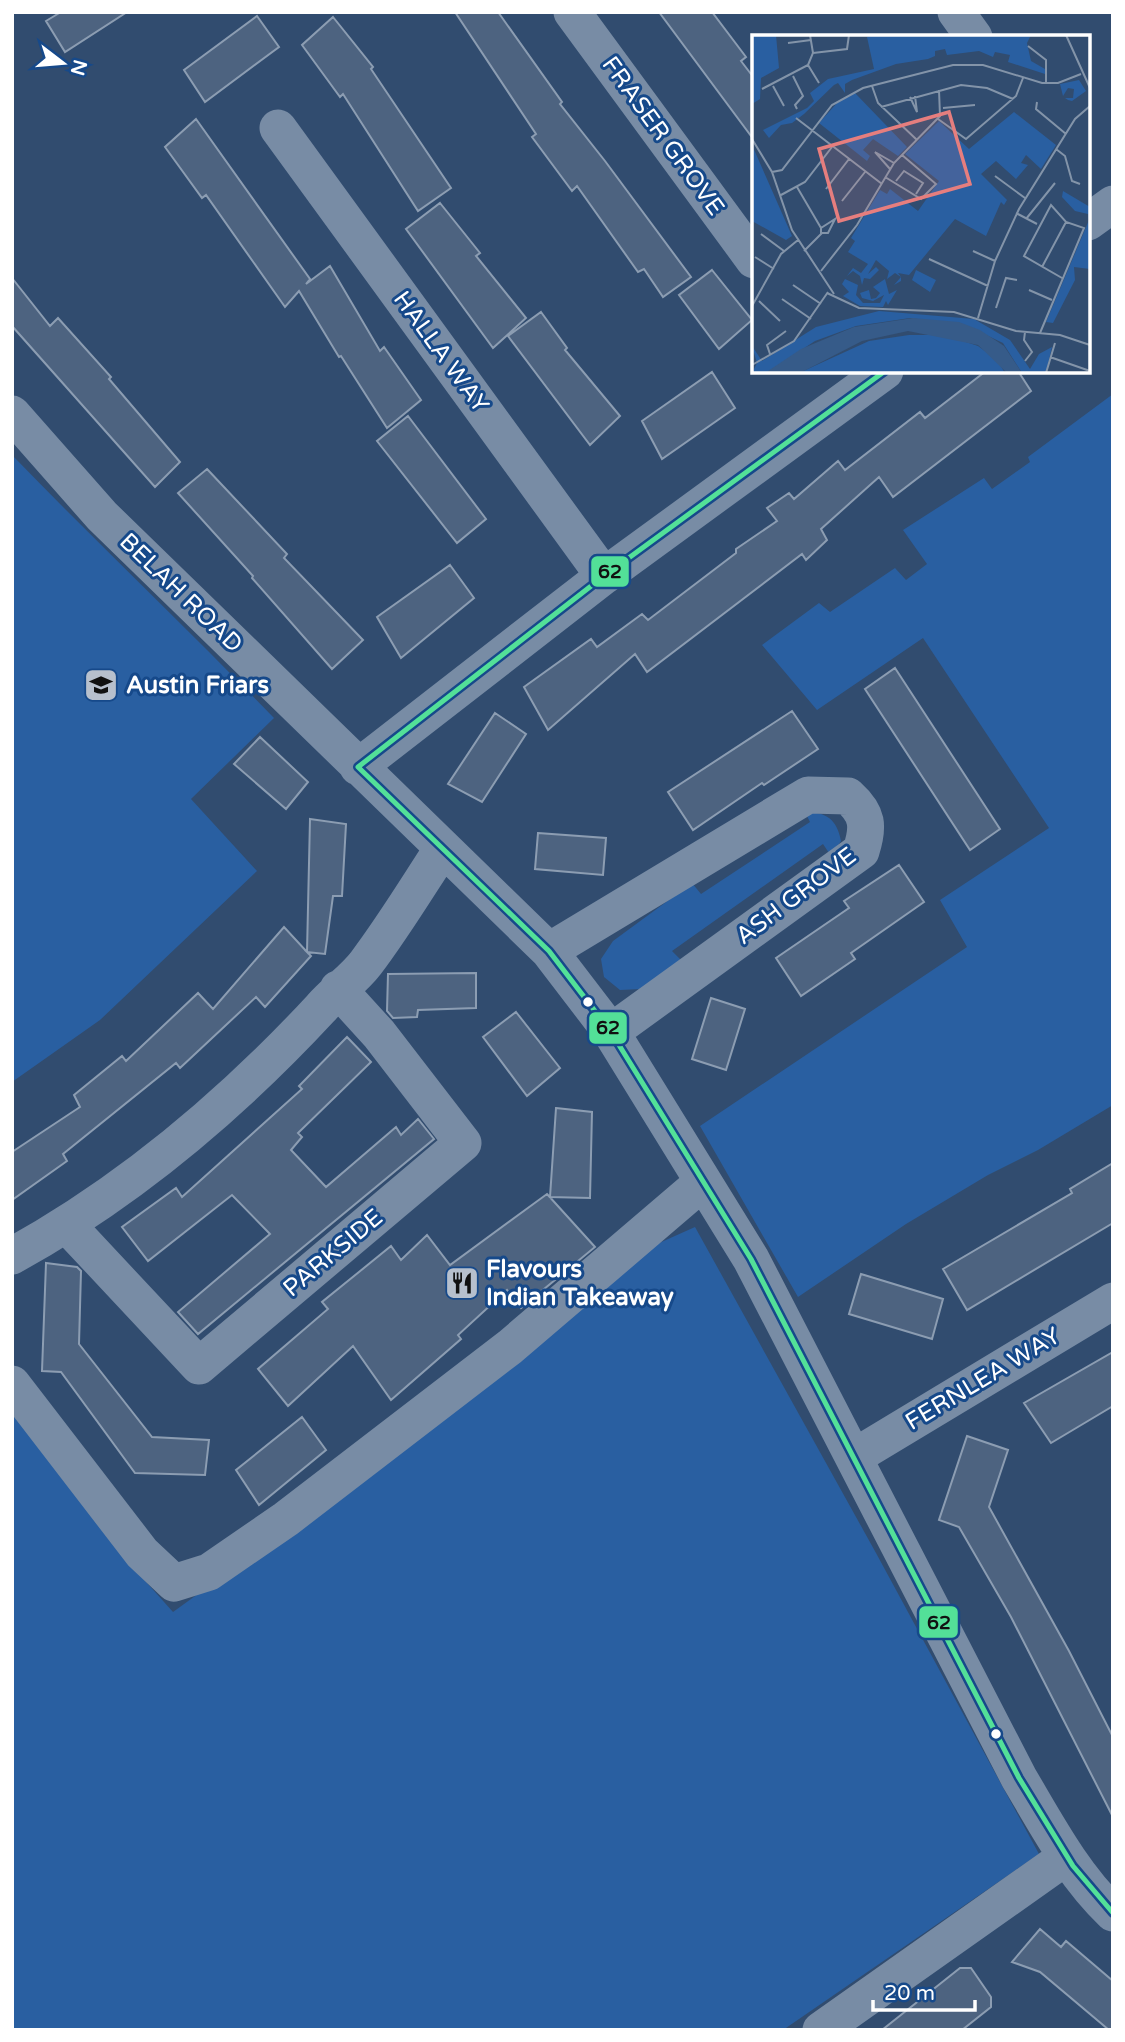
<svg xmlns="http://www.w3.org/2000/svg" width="1125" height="2042" viewBox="0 0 1125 2042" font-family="'Varela Round',sans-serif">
  <rect width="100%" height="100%" fill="#314c6f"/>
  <path fill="#295fa1" d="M1113 394V1105L1038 1150 988 1175 906 1224 798 1297 700 1126 967 947 940 900 1049 828 923 638 817 710 762 645 819 603 830 612 895 568 906 580 927 564 903 530 984 478 992 489 1030 462 1028 457Z
    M12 455C98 544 188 629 274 718L191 799 257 871 100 1020 12 1082Z
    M805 812C826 812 837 819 841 841L831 856 823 844 672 951 681 960 641 989 620 990 604 977 601 959 613 941 692 883 701 894 810 822Z
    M695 1227 876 1553 1039 1854 783 2030H12V1411L121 1554 173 1612 374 1467 648 1248Z"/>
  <path fill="#4d6380" stroke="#8c9db2" stroke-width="2" d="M61 12H127L65 52 46 21Z
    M455 12H498L562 102 560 104 605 161 691 277 663 297 644 269 638 272 577 186 572 191 532 137 536 134Z
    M659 12H712L746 57 741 61 754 78V140Z
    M257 16 279 47 205 102 184 70Z
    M333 17 373 67 371 69 451 188 418 211 343 94 340 97 302 45Z
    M196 119 310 279 306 284 330 266 380 351 384 347 421 400 387 428 341 356 339 357 299 291 285 307 206 195 202 198 165 147Z
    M440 203 480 253 476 256 526 318 493 348 406 229Z
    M712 270 752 320 719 349 679 295Z
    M12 278 50 326 58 318 111 377 109 379 180 462 155 487 12 326Z
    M541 312 567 348 565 350 620 416 590 445 508 336Z
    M986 371H1018L1031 391 893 497 879 477 821 529 827 540 806 560 802 554 647 672 635 654 548 730 524 687 591 639 597 647 642 614 648 620 736 553V549L777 521 767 508 789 493 794 499 838 461 845 470 920 412 925 418Z
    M712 372 735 408 662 459 642 421Z
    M408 416 486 519 457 543 377 441Z
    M207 469 287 554 284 558 363 640 332 669 252 578 253 576 178 493Z
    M450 565 474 598 401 658 377 617Z
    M895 668 1000 829 970 850 865 689Z
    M792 711 818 749 764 785 762 783 693 830 668 792Z
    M495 713 526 734 482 802 448 784Z
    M260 737 308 782 286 809 234 764Z
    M310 819 346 824 342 896H333L325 954 307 952 311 956 265 1007 256 997 180 1068 176 1063 63 1154 67 1161 12 1200V1152L80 1107 74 1095 122 1056 126 1061 198 993 213 1009 284 927 307 952Z
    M538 833 606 838 603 875 535 869Z
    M899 865 924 902 851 953 855 959 801 996 776 958 849 908 844 901Z
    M476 973V1008L418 1010 417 1017 393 1018 387 1011 388 974Z
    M711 998 745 1009 726 1070 692 1059Z
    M516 1012 560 1068 527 1096 483 1037Z
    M347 1037 371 1062 298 1133 302 1137 291 1150 326 1187 396 1127 401 1135 418 1119 434 1139 198 1334 178 1312 270 1234 232 1195 148 1261 122 1227 176 1188 182 1197 302 1089 299 1086Z
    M556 1108 592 1112 590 1198 550 1197Z
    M1113 1163V1223L967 1310 943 1269 1072 1193 1070 1189Z
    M547 1194 595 1247 521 1308 507 1290 458 1335 461 1339 391 1400 353 1346 288 1406 258 1369 328 1309 322 1302 391 1246 401 1260 427 1235 450 1265Z
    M46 1263 77 1267 81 1271 79 1344 152 1437 209 1440 205 1475 135 1473 61 1372 42 1371Z
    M861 1274 943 1299 932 1339 849 1314Z
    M1113 1352V1406L1051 1443 1024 1403Z
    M302 1417 326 1450 259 1505 236 1470Z
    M967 1436 1008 1450 989 1507 1069 1651 1113 1737V1817L1011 1617 959 1527 939 1520Z
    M1040 1929 1061 1947 1066 1941 1113 1981V2030H1109L1040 1972 1012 1962Z
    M960 1968H971L991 1997V2007L962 2030H882Z"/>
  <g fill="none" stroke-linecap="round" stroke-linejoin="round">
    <path stroke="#788ca5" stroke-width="37" d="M572 12 754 260
      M956 12 974 37
      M278 128 604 576
      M1088 222 1113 204
      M12 414 102 516 549 951 611 1032 751 1259 1019 1778C1047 1825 1073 1875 1113 1913
      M358 767 604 576 885 371
      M549 951 808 795 848 796C868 814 869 826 861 851L611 1032
      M67 1225 199 1366 463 1143 379 1034 338 989
      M12 1256C128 1192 232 1104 321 1008 335 992 354 979 366 963 394 926 418 886 443 848
      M12 1384 142 1553 174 1583 209 1572 286 1519 510 1347 703 1182
      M854 1457 1113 1301
      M821 2030 1066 1857"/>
    <g stroke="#16498a" stroke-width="10">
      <path id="bus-1" d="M885 371 604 576 358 767 549 951 611 1032 751 1259 1019 1778 1073 1866 1113 1913"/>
    </g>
    <use href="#bus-1" stroke="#53e098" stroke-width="5"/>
  </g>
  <defs>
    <g id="school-square" transform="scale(1.75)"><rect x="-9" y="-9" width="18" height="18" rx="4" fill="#b7c0cd" stroke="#16498a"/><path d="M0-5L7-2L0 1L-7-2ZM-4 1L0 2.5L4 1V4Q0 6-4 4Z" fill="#111"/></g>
    <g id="restaurant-square" transform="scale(1.75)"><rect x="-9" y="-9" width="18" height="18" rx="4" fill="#b7c0cd" stroke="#16498a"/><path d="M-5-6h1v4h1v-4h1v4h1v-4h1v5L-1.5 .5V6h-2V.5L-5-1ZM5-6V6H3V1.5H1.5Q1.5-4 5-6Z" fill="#111"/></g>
  </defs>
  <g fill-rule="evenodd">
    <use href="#school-square" x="101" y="685"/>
    <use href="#restaurant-square" x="462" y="1283"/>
  </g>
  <g fill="#fff" stroke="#16498a" stroke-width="2.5">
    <circle cx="588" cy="1002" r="6"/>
    <circle cx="996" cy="1734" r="6"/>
  </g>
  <g text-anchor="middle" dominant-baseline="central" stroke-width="6" stroke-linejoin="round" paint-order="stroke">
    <g font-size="24" fill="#fff" stroke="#16498a">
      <text transform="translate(663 136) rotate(54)">FRASER GROVE</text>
      <text transform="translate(441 352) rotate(54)">HALLA WAY</text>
      <text transform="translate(181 593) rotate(44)">BELAH ROAD</text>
      <text transform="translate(796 896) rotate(-37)">ASH GROVE</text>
      <text transform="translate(333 1253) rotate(-40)">PARKSIDE</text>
      <text transform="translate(983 1379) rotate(-31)">FERNLEA WAY</text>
    </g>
    <g font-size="24" font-weight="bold" fill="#fff" stroke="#16498a" text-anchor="start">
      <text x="126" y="685">Austin Friars</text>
      <text x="486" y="1269">Flavours<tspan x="486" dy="28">Indian Takeaway</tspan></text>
    </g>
  </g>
  <g transform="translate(752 35)">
    <rect width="338" height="338" fill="#314c6f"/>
    <path d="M0 0H24L27 33 9 43 8 64 0 69ZM123 0H279L275 8 279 26 293 34V39L256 27 258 20 243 17 241 22 227 16 195 20 193 14 183 16V21L176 24 144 29 100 45 93 49V58L86 48 82 50 52 79 40 88 29 90 17 103 11 95 55 73 62 66 58 58 76 44 122 34 115 2ZM327 45 334 56 320 66 316 65 313 63H321L322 54 316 53 311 61 308 49ZM103 58 155 112 146 121 121 104 111 115 118 121 115 126 67 88 85 68ZM262 77 304 110 289 134 274 120 269 128 276 130 264 144 244 126 229 139 255 165 252 170 249 167 234 201 203 184 157 240 146 238 149 242V246L142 250 149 242 143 238 135 244 137 236 124 225 116 239 124 232 127 235 118 244 112 243 110 250 108 241 101 236 95 241 101 233 109 238 116 229 96 217 103 206 99 203 128 155 135 159 138 154 166 176 187 146 153 119 187 86 217 114ZM0 110 40 201 34 205 0 186ZM311 156 338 172V234L322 232 323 245 301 288 294 287 337 185 336 179 323 176 310 162ZM164 235 184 245 178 257 160 245ZM93 244 106 250 104 260 111 268H128L132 260 121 266 110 263 108 258 117 255 119 264 124 263 128 258 121 252 133 244 137 259 145 255 136 270 134 266 131 272 108 271 91 261 97 257 90 249ZM127 276 222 284 258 305 278 334 287 319 300 312 294 338H270L251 308 213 290 158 283 104 291 63 306 14 338H0L5 328 0 311 10 326 64 292ZM157 300H193L226 311 245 325 253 338H47L117 306Z" fill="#295fa1"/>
    <path d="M161 283 207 287 228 295 252 311 270 338H255L226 310 156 296 110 306 48 338H13L49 314 102 292Z" fill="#365b89"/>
    <path fill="none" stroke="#8394a9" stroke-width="2" d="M314 0 338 53M36 8 59 5M276 11 294 25V48M61 18 95 14 97 0M56 30 67 48M41 41 51 61 43 70 45 74M21 51 32 71M120 51 126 68 165 105M10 54 56 30 61 18 58 0M158 62 165 77 163 61M285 67 284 74 314 99M129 72 209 50 235 53 261 64M191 73 223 70M44 83 130 149M186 84 214 104 264 61 271 43M0 104 20 137 40 195 82 259M304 114 313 121 320 146 328 149M138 134 123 117 142 128M20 137 30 135 80 70 111 53 201 30H231L290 48H306L329 39M243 141 273 163M133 142 169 164 184 149 150 120M144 146 152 136 171 148 164 159M45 152 69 193M74 154 97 124M29 160 53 147 80 112M90 166 113 137M264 178 285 189M83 184 76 198H69V193ZM274 184 303 148M9 199 32 216M52 216 70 198M221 216 243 226M3 222 22 234M177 224 236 251M290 232 314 187M69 236 105 190 142 128 188 81 187 55M41 250 69 269M277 255 300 265M75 258 107 273 202 277 264 296 308 300 338 310M30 264 59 284M7 266 28 286M0 271 29 219 46 205M244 273 254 243 265 245M226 283 243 226 267 174 323 84 338 71M288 298 332 193 314 187 299 170 272 221 310 243M18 319 15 310 34 296M298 322 338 336M273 326 280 317 272 305 273 297M0 330 42 306 76 257M294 338 303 308"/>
    <path fill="#e67e7e" fill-opacity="0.15" stroke="#e67e7e" stroke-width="3.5" d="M197 77 218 149 87 186 67 114Z"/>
    <rect width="338" height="338" fill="none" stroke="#fff" stroke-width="3.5"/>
  </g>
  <g stroke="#16498a" stroke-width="2.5">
    <rect x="590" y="555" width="40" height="33" rx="7" fill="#53e098"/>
    <rect x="588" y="1011" width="40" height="34" rx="7" fill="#53e098"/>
    <rect x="918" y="1605" width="41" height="34" rx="7" fill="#53e098"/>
  </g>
  <g font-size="19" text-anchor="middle" font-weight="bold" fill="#111">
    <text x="610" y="578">62</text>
    <text x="608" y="1034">62</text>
    <text x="939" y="1629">62</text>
  </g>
  <rect width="1125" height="2042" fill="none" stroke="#ffffff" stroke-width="28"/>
  <g transform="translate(63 63) rotate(106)" stroke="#16498a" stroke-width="5" paint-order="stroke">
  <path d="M0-5L12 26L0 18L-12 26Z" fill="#ffffff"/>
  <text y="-10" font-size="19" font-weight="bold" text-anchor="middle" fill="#ffffff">N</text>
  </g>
  <path d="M873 2000v10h102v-10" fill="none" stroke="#ffffff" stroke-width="3.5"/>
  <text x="884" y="2000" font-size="21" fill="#ffffff" stroke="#16498a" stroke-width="5" paint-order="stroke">20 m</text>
</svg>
